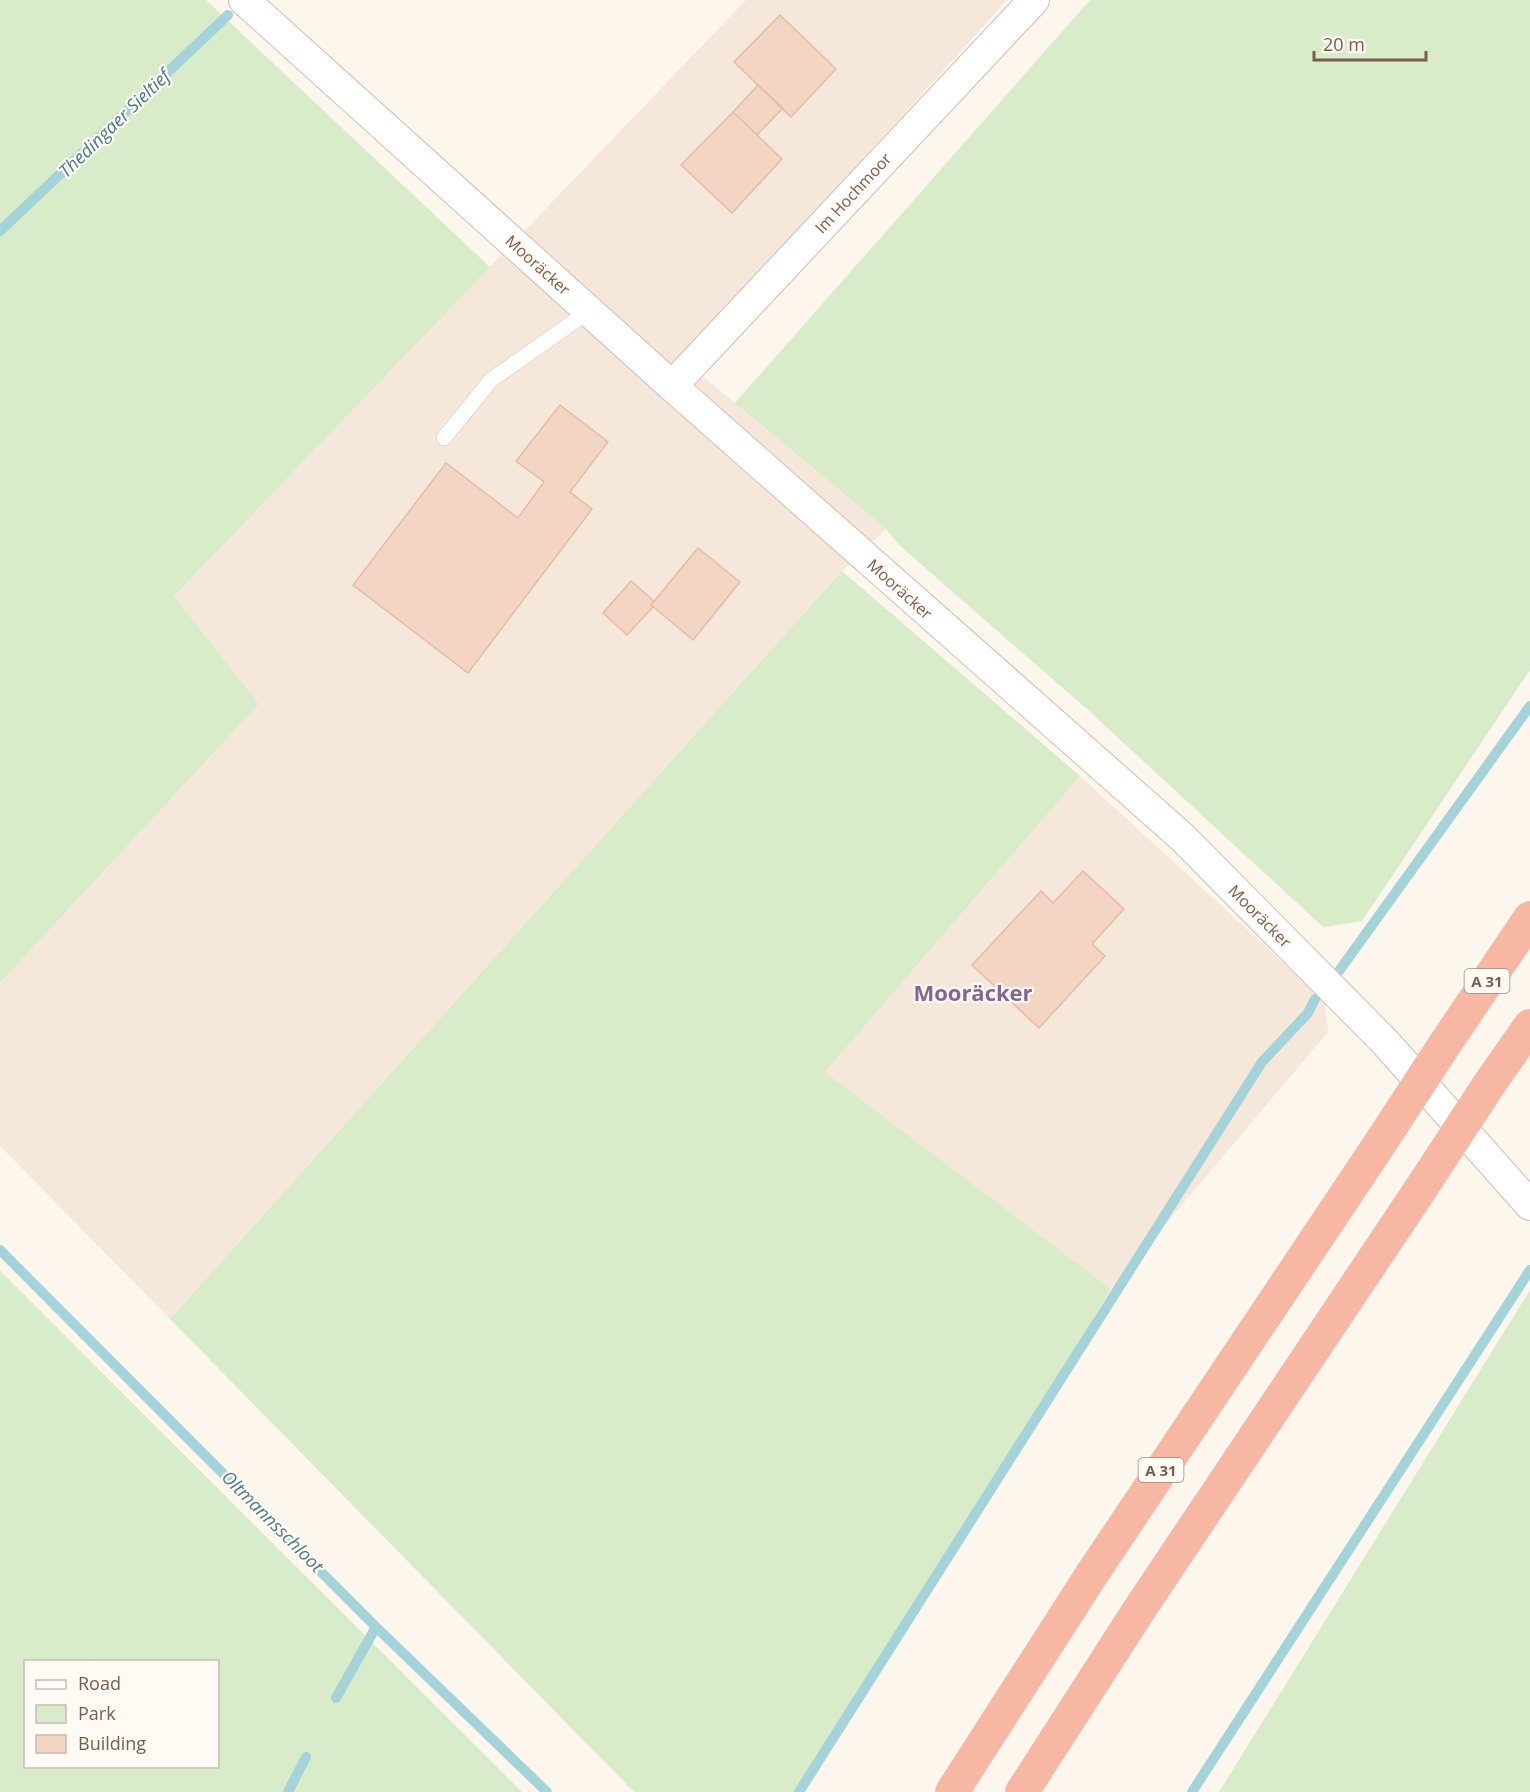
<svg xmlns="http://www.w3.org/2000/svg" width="1530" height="1792" viewBox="0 0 1530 1792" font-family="'Open Sans',sans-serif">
  <rect width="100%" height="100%" fill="#fdf6ec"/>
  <path fill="#f5e8da" d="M746 0H1007L682 359 886 529 842 571 170 1319 0 1146V983L259 704 174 596Z
    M1080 776 1325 1001 1328 1032 1111 1289 825 1072Z"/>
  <path fill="#d8ecc9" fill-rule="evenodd" d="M0 0H206L490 267 174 596 259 704 0 983Z
    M1090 0H1530V670L1362 921 1323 927 1088 710 899 545 886 529 735 403Z
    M842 571 1080 776 825 1072 1111 1289 804 1792H634L170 1319Z
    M0 1271 522 1792H0ZM26 1662H218V1766H26Z
    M1530 1290V1792H1219Z"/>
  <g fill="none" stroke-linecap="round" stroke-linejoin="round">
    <path stroke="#a5d3da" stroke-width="10" d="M0 231 228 15
      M1339 971 1530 706
      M0 1250 376 1627 547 1792
      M336 1698 376 1627
      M288 1792 306 1757
      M799 1792 1262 1062 1308 1013 1315 999
      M1192 1792 1530 1270"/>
  </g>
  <path fill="#f3d5c3" stroke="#e6bba3" stroke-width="1.5" d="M780 15 836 69 791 117 734 62Z
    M758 85 783 108 757 135 733 112Z
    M733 112 782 159 732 213 681 165Z
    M560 405 608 442 570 492 592 509 468 673 353 585 446 463 518 518 544 482 516 461Z
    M698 548 740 582 693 640 651 605Z
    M631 581 654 601 651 605 653 607 627 635 603 613Z
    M1083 871 1124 909 1092 944 1105 956 1039 1028 972 965 1041 891 1053 903Z"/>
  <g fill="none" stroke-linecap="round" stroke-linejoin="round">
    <g stroke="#d1beb0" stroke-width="16">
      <path id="lane" d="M444 438 491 380 589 311"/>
    </g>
    <g stroke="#d1beb0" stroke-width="32">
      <path id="street" d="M244 0 672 386 1182 837 1385 1042 1530 1205
        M672 386 1034 0"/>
    </g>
    <g stroke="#dad1cd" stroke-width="34">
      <path id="highway" d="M1445 1044 1530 918
        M1490 1083 1530 1026
        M952 1792 1092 1574 1375 1151
        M1022 1792 1139 1610 1420 1190"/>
    </g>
    <use href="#lane" stroke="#fff" stroke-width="15"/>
    <use href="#street" stroke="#fff" stroke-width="30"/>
    <use href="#highway" stroke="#f7b7a3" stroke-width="33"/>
    <g stroke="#dad1cd" stroke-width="34" stroke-linecap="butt">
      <path id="highway-bridge" d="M1375 1151 1445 1044
        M1420 1190 1490 1083"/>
    </g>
    <use href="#highway-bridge" stroke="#f7b7a3" stroke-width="33"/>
  </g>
  <g text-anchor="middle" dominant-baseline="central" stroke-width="4.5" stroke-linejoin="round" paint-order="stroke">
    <g fill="#fffaf3" stroke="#a28b7f" stroke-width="1.5">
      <rect x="1464.5" y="969" width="45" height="24" rx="4.5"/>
      <rect x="1138.5" y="1458" width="45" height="24" rx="4.5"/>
    </g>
    <g font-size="15" font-weight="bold" fill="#7a5c4d">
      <text x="1487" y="981">A 31</text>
      <text x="1161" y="1470">A 31</text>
    </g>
    <g font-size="16" fill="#7a5c4d" stroke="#fffaf3">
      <text transform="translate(853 193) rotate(-47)">Im Hochmoor</text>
      <text transform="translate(538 265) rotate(42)">Mooräcker</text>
      <text transform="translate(900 589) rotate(42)">Mooräcker</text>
      <text transform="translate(1260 916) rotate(45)">Mooräcker</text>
    </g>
    <g font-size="18" font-style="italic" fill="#437c86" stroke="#fffaf3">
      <text transform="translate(114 123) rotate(-44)">Thedingaer Sieltief</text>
      <text transform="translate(273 1521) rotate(45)">Oltmannsschloot</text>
    </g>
    <g font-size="22" font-weight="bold" fill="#846695" stroke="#fffaf3">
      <text x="973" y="992">Mooräcker</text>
    </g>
  </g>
  <rect x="24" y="1660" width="195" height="108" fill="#fffaf3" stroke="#cabbb1" stroke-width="1.5"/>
  <rect x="36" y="1680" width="30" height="9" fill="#ffffff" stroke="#cabbb1" stroke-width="1.5"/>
  <text x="78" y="1690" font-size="18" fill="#7a5c4d">Road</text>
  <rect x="36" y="1705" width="30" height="18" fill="#d8ecc9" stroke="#cabbb1" stroke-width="1.5"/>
  <text x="78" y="1720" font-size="18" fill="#7a5c4d">Park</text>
  <rect x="36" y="1735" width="30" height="18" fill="#f3d5c3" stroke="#cabbb1" stroke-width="1.5"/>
  <text x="78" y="1750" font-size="18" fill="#7a5c4d">Building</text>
  <path d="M1314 51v9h112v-9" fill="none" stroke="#7a5c4d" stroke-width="3"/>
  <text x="1323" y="51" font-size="18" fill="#7a5c4d" stroke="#fffaf3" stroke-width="4.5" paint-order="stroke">20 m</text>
</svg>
